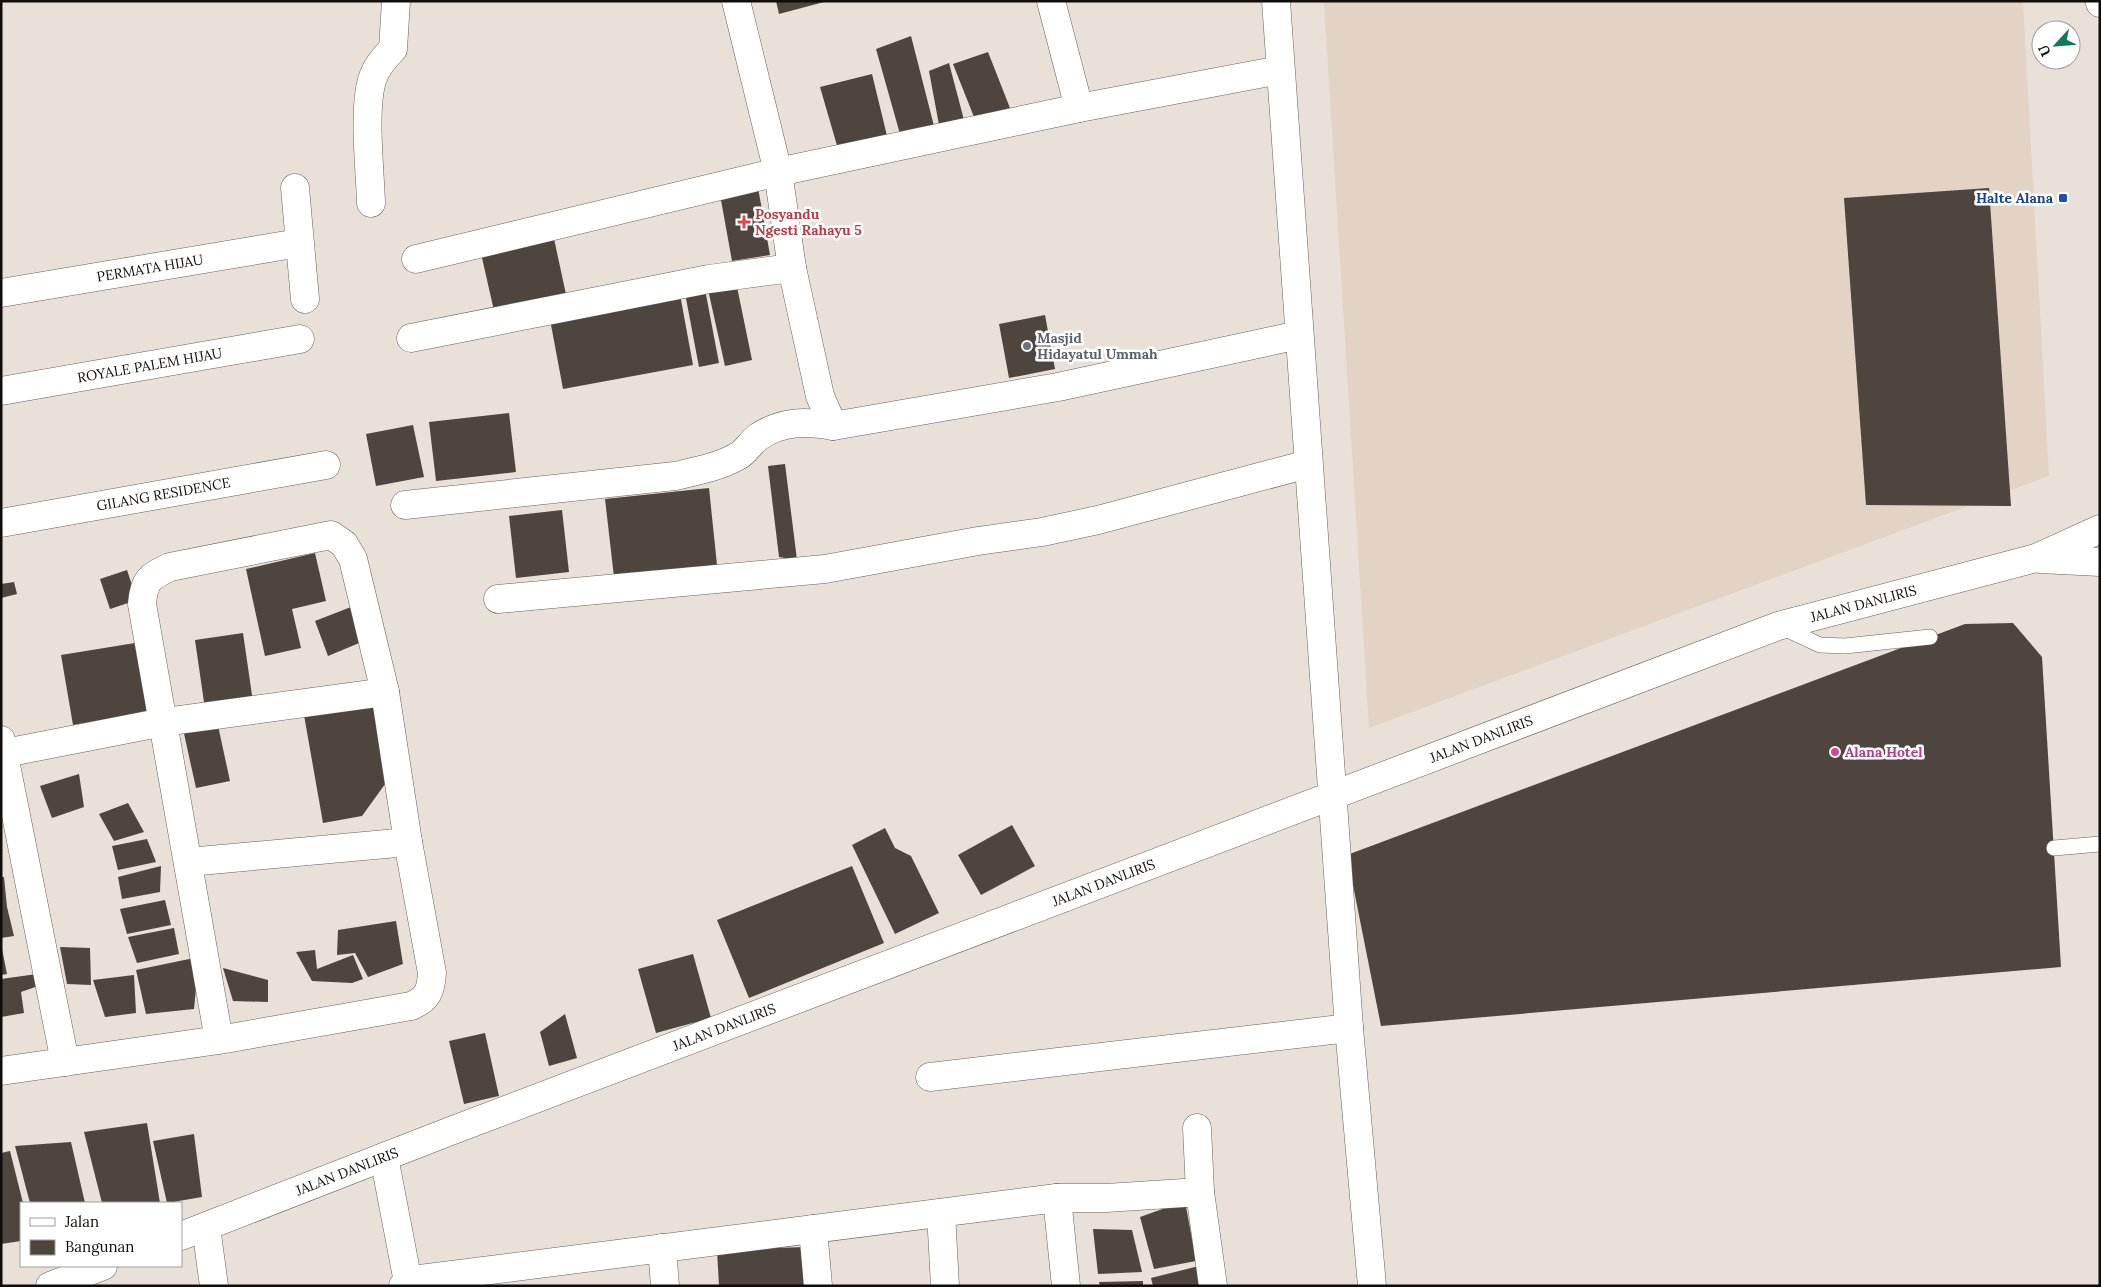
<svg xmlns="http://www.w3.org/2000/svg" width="2101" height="1287" viewBox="0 0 2101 1287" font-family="Lora,serif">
  <rect width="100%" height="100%" fill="#e9e0d7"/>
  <path fill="#e2d3c5" d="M1324 1H2023L2049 476 1369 728Z"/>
  <path fill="#4d453e" d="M776 1H824V2L779 14Z
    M911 36 934 126 900 134 876 49Z
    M988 52 1010 108 974 117 953 64Z
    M949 63 964 120 939 125 929 71Z
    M872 74 888 140 838 149 820 87Z
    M757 182 770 255 732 261 719 189Z
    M1989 188 2011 506 1866 505 1844 198Z
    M553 234 567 299 495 315 480 249Z
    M735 277 752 360 725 366 707 285Z
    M704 284 719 363 699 367 684 288Z
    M679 289 693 365 563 389 549 314Z
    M1045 315 1055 369 1009 378 999 324Z
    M509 413 516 472 436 481 429 422Z
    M413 425 424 477 376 486 366 434Z
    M785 464 797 560 779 557 768 466Z
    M709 488 717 565 614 577 605 499Z
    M562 510 569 572 516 578 509 516Z
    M315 553 326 601 292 609 301 648 265 656 246 569Z
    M127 570 137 600 110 609 100 579Z
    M14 582 17 594 1 598V584Z
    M351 607 364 641 328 656 315 621Z
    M2013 623 2042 657 2061 967 1381 1026 1347 855 1965 624Z
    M243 633 253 702 205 709 195 640Z
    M135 643 147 712 73 725 61 655Z
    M374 703 388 780 362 816 323 823 304 715Z
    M217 721 230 781 196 788 183 729Z
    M79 774 84 807 52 818 40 786Z
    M128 803 144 832 114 841 99 814Z
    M1012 825 1035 866 981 895 958 855Z
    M885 828 895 848 911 856 939 913 895 934 852 845Z
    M147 839 156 862 118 870 112 846Z
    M161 866 160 892 122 899 118 877Z
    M852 866 884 943 749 998 717 920Z
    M1 877H4L7 907 14 936 1 938Z
    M165 900 171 925 127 934 120 909Z
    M396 921 403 964 368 977 355 953 337 955 338 930Z
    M174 928 179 954 137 963 128 937Z
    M1 944 7 974 1 975Z
    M60 947 90 948 91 985 67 984Z
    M315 950 317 969 353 955 363 979 352 983 312 981 296 952Z
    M693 954 711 1018 656 1033 638 969Z
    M199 957 194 1009 146 1014 136 970Z
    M223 968 268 980V1002L233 1001Z
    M37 974 38 986 21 992 24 1013 1 1017V979Z
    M134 975 136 1013 105 1017 93 980Z
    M565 1014 577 1058 549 1066 540 1032Z
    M485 1033 499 1096 464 1104 449 1041Z
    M147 1123 160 1203H102L84 1132Z
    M194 1134 202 1197 167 1203 153 1141Z
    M71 1142 85 1203H30L15 1146Z
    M10 1151 23 1203 21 1241 1 1244V1153Z
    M1185 1201 1196 1261 1154 1269 1140 1217Z
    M1093 1229 1132 1230 1142 1272 1098 1274Z
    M805 1247 807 1286H719L717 1250Z
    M1199 1266 1203 1286H1153L1151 1278Z
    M1143 1281V1286H1100L1099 1282Z"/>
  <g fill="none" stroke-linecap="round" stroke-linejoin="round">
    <g stroke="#69615a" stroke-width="16">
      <path id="service" d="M1779 626 1820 645 1845 646 1930 637
        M2054 848 2100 844"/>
    </g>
    <g stroke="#69615a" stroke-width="29">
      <g id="minor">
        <path d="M736 1 778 172 792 268 820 396 833 426 1058 387 1299 335"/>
        <path d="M1051 1 1079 108"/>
        <path d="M1276 1 1349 1028 1372 1286"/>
        <path d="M295 188 305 299"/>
        <path d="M371 203C370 169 363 111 372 80 376 67 384 58 393 49L396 1"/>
        <path d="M416 259 778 172 1079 108 1280 70"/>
        <path id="s1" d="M1 293 299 243"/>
        <path d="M411 338 709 279 792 268"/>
        <path id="s2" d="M1 391 300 339"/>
        <path d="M405 505 675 476C697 471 719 467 738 456 746 452 751 442 758 437 782 421 806 421 833 426"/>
        <path id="s3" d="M1 523 326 465"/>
        <path d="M498 599 825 569 978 541 1042 532 1098 520 1308 464"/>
        <path d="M1 740 65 1062"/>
        <path d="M5 753 164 722 385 692"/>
        <path d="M188 862 408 842"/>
        <path d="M1 1071 219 1040 411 1006C428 999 431 990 432 973L408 842 385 692 353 559 344 544 331 535 170 567C149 577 144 580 142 604L219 1040"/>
        <path d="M930 1077 1349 1028"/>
        <path d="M1197 1128 1200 1192"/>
        <path d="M384 1157 408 1282"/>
        <path d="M1057 1198 1066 1286"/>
        <path d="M941 1213 945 1286"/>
        <path d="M206 1227 214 1286"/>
        <path d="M813 1229 818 1286"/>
        <path d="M662 1248 665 1286"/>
        <path d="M403 1286 420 1279 1057 1198H1106L1200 1192 1213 1286"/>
      </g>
    </g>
    <g stroke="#69615a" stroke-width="29">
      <g id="tertiary">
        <path d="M2040 559 2100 562"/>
        <path id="s4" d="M181 1236 448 1132 1778 626 2036 558 2100 529"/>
        <path d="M50 1286 103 1266"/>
      </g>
    </g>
    <g stroke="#69615a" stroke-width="29">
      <path id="trunk" d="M2100 1V3"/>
    </g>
    <use href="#service" stroke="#fff" stroke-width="15"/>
    <use href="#minor" stroke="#fff" stroke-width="28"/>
    <use href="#tertiary" stroke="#fff" stroke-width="28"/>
    <use href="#trunk" stroke="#fff" stroke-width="28"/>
  </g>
  <rect fill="#1a4fb4" stroke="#fff" stroke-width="2" x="2058" y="193" width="10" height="10" rx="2.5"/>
  <path fill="#e0444e" stroke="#fff" stroke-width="2" d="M741.5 214.5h5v5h5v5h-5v5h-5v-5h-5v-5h5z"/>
  <circle fill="#6b7280" stroke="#fff" stroke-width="2" cx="1027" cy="346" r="5"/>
  <circle fill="#d1479c" stroke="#fff" stroke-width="2" cx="1835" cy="752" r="5"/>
  <g text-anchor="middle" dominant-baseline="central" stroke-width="5" stroke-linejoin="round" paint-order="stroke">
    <g font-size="14" font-weight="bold" fill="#164399" stroke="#fff" text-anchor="end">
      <text x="2053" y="198">Halte Alana</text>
    </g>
    <g font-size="14" font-weight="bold" fill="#be3a42" stroke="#fff" text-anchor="start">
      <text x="755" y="214">Posyandu<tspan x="755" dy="16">Ngesti Rahayu 5</tspan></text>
    </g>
    <g font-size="14" fill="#100d0a" stroke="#fff">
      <text stroke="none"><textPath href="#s1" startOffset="151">PERMATA HIJAU</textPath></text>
      <text stroke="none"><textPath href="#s2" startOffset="151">ROYALE PALEM HIJAU</textPath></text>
      <text stroke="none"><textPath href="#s3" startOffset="165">GILANG RESIDENCE</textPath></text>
      <text stroke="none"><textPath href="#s4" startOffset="1798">JALAN DANLIRIS</textPath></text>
      <text stroke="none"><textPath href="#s4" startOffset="1392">JALAN DANLIRIS</textPath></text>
      <text stroke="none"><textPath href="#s4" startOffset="988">JALAN DANLIRIS</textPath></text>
      <text stroke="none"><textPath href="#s4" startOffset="582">JALAN DANLIRIS</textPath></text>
      <text stroke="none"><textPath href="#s4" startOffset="178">JALAN DANLIRIS</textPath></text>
    </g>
    <g font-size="14" font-weight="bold" fill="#5b616d" stroke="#fff" text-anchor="start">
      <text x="1037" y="338">Masjid<tspan x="1037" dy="16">Hidayatul Ummah</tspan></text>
    </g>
    <g font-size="14" font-weight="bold" fill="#b23c85" stroke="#fff" text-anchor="start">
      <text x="1845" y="752">Alana Hotel</text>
    </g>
  </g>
  <rect width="2101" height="1287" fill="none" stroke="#100d0a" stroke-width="5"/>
  <rect x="20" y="1202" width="162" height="65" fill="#ffffff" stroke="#9f9e9d"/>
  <rect x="30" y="1218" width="25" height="8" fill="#ffffff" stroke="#9f9e9d"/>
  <text x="65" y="1227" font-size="15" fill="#100d0a">Jalan</text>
  <rect x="30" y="1240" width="25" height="15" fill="#4d453e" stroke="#9f9e9d"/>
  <text x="65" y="1252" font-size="15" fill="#100d0a">Bangunan</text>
  <g transform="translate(2056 45) rotate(244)"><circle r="24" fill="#ffffff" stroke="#9f9e9d"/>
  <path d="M0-4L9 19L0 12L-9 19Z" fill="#117a53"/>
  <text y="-8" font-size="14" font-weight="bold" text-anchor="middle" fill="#100d0a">U</text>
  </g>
</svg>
